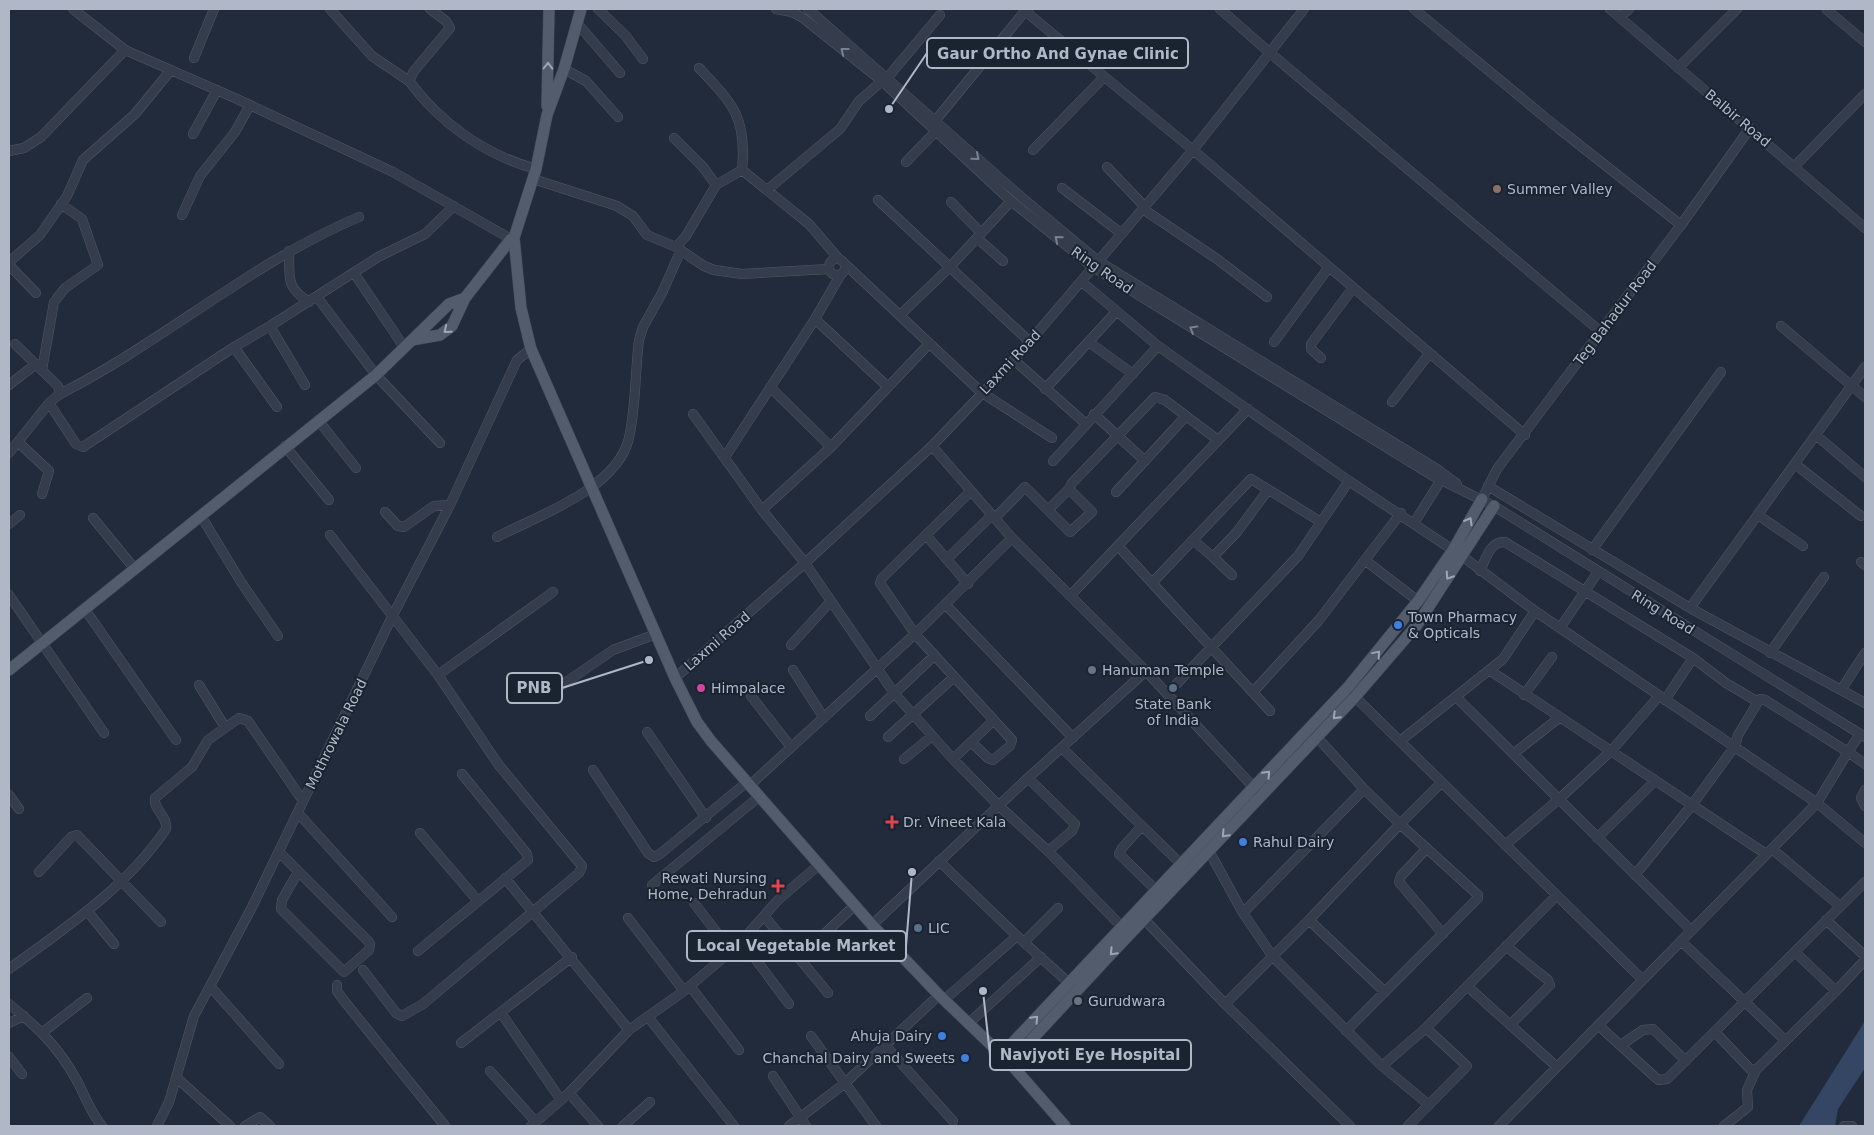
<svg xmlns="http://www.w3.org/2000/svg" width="1874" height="1135" viewBox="0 0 1874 1135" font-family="'DejaVu Sans',sans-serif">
  <rect width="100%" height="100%" fill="#212b3c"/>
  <path fill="#344663" d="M1865 1021V1068L1838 1109 1835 1126H1799Z"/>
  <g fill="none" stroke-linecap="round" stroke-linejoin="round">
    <g stroke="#505866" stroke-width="10">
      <path id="minor" d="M73 9 125 50 237 99 393 172 511 239
        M330 9 372 56 409 81
        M430 9 446 21 450 28 414 71 409 81C440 123 485 155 536 169
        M598 9 625 35 643 59
        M776 9 792 12 803 18 882 81 1011 201 1093 267 1433 476 1494 506 1865 737
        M808 9 1019 195 1098 261 1437 469 1457 484
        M1025 9 1031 16 1193 150 1525 435
        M1220 9 1269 52 1601 332
        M1414 9 1558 128 1681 225
        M1610 9 1865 228
        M1827 10 1865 42
        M1620 17 1629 9
        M577 23 620 73
        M194 58 214 9
        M1678 68 1737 9
        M564 69 586 81 618 117
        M888 77 940 15
        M935 121 1026 10
        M193 134 217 90
        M674 138 703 167 716 185
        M1033 150 1104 77
        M9 151 24 148 41 137 125 50
        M906 162 935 132
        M1107 167 1145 207
        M1794 167 1865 94
        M742 170 809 224 839 259
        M533 179 617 206 633 216 647 235 676 247 704 266 714 270 742 274 829 269
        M1062 188 1122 234
        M767 190 840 129 859 101 882 81
        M878 200 1030 342
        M951 202 981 233
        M1143 209 1217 259 1267 297
        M182 215 200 176 235 132 250 105
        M977 238 1003 261
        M676 247 686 236 716 185 742 170C747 117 733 104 699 68
        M289 251C290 277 285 287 309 302
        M829 267a8 8 0 1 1 16 0a8 8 0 1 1-16 0Z
        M9 262 40 235 67 196 83 160 135 114 171 70
        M845 264 981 392 1052 438
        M9 265 36 293
        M354 273 404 347
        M1082 282 1158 346 1349 481 1462 556 1535 611 1817 803 1865 843
        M317 297 376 375 440 443
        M900 315 949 268 1011 201
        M815 319 888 387
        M270 326 305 385
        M1781 326 1865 397
        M1274 342 1329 267
        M1090 343 1133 374
        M15 344 58 386 60 394 49 403 76 444 83 447 234 347 270 326 378 257 425 234 454 206
        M234 347 277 407
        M1321 358 1311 349V344L1353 288
        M1014 360 1085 423
        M42 370 54 302 65 288 98 265 82 219 61 204
        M9 385 36 364
        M770 387 831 447
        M1045 389 1116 312
        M60 394C163 342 252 262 359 217
        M1392 402 1429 354
        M693 414 762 510 805 563 894 693 953 759 998 805 1048 851 1122 927
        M1094 414 1145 461
        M318 420 356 468
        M1816 435 1865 477
        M18 442 49 471 42 494
        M285 446 329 500
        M932 446 1012 538 1146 671 1257 791
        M9 453 49 403
        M725 457 815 319 841 274
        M1053 461 1158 346
        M1795 464 1861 516
        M1488 486 1690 608 1865 703
        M1069 489 1072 483 1155 397 1165 400 1218 440
        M971 491 882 578 880 583 915 634 1012 740 1010 746 993 760 988 758 971 742
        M1116 492 1186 416
        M1482 499 1497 469 1681 225 1750 128
        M762 510 831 447 929 344
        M385 512 398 526 404 527 434 506 450 505
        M1758 515 1803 546
        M201 516 241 582 278 636
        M93 518 134 568
        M995 518 1025 487 1070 532 1092 512 1069 489 1048 510
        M1414 523 1441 480
        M9 524 20 515
        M330 535 438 675 498 764 582 866 579 873 423 1004 402 1016 396 1013 363 970
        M926 535 968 584
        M497 537C539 515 617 489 629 438 636 406 635 372 639 340L643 327 662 293 681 250
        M1193 540 1213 557 1237 532 1268 490
        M1118 546 1270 711
        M1592 550 1721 372
        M1213 557 1232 575
        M947 559 992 515
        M1366 561 1418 601
        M1861 562 1865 565
        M1480 571C1486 559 1490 541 1505 542L1693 658
        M1152 583 1251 479 1321 522
        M9 595 104 733
        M1070 596 1248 409
        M945 604 1073 738
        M84 608 176 740
        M1690 608 1865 367
        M1560 628 1598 572
        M791 645 831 601
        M1770 653 1824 577
        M793 670 824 718
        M1489 670 1766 854
        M438 675 553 592
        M675 678 805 563 932 446 1014 360 1193 150 1304 9
        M199 685 225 727
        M1841 690 1865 653
        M1253 692 1319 620 1401 513
        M1167 694 1298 556 1349 481
        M1524 695 1552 657
        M751 696 791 747
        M1355 697 1643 980
        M1456 697 1691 930
        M519 699 548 678 553 679 557 685H562L613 650 656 634
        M870 716 934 656
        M647 732 706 818
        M1860 734 1848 752 1865 764
        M888 737 954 677
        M1400 741 1503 659 1535 611
        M1062 748 1181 864
        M1513 754 1559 718
        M904 759 932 736
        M953 759 994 720
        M593 770 648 853 654 857 660 854 747 782
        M1028 778 1075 824 1072 831 1048 851
        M750 785 915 634 1012 538
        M1865 790 1861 798 1865 806
        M9 795 19 809
        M298 813 392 917
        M1142 826 1122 848 1119 854 1160 894
        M420 833 478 901
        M1597 838 1655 781
        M1505 845 1558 800 1612 750 1659 696
        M1427 848 1401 876 1399 882 1443 934
        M1772 849 1840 906
        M1209 851 1243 913 1273 957 1382 1066 1429 1105
        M279 852 368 941 370 944 369 950 344 972 281 909 282 900 298 872
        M939 861 1017 936
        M39 872 71 837 77 835 161 922
        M1635 875 1692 805 1735 746 1738 735 1758 702
        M505 878 629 1030
        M652 885 760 796
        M694 903 731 951
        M88 912 114 944
        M1243 913 1364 789 1316 736
        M764 916 828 993
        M628 918 684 991
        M1144 919 1225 1004 1350 1126
        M1309 920 1385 992
        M1826 920 1865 956
        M872 925 1028 778 1146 671
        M742 941 789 1004
        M1681 941 1785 1040
        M1024 942 1058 908
        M1506 946 1548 980 1550 985 1510 1025
        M418 951 528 860 527 854 462 774
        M1795 952 1836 991 1865 960
        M799 958 855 905
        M9 969C65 928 126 888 166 829 168 816 153 810 155 798L192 767 208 740 239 718 248 721 303 801
        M337 985V991L345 1002 445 1126
        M210 986 279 1064
        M690 986 739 1050
        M1467 986 1557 1067
        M944 1000 1017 936 1069 983
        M9 1004C38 1028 57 1045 76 1079 85 1095 90 1112 102 1126
        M1225 1004 1309 920 1400 824 1364 789
        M501 1013 561 1100
        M648 1017 734 1126
        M9 1023 24 1016
        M969 1023 1041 957
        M1598 1025 1656 1078 1659 1080 1667 1079 1865 882
        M1346 1031 1478 898V895L1400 824 1441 783
        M43 1032 87 998
        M1715 1032 1750 1069 1756 1070 1836 991
        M811 1036 876 1126
        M461 1043 572 957
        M885 1045 953 1121
        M1621 1045 1643 1030 1653 1029 1686 1061
        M9 1057 22 1074
        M1382 1066 1426 1028 1556 896
        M490 1071 535 1121
        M773 1076 806 1126
        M177 1078 230 1126
        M569 1093 598 1126
        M157 1126 169 1102 194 1016 252 907 392 617 450 505 517 360 531 349
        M245 1126 260 1117 270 1126
        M531 1126 569 1093 629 1030 684 991 738 945 779 899 820 864
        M623 1126 650 1102
        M789 1126 844 1084 939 995
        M1408 1126 1467 1066 1426 1028
        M1499 1126 1817 803 1848 752 1765 700 1760 699 1758 702 1726 683 1693 658 1665 700
        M1724 1126 1748 1107 1747 1090 1756 1070
        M1844 1126H1852"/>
    </g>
    <g stroke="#3e4755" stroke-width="12">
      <path id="major" d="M581 9 564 69 547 115 536 169 514 238 521 308 531 349 675 678 697 722 711 741 872 925 939 995 1010 1063 1065 1126
        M547 106 549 9
        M412 340 440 335 452 326 465 298 511 239 514 238
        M9 670 376 375 449 304 465 298
        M1002 1054 1349 686 1418 601 1453 550 1482 499
        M1010 1063 1112 953 1355 697 1417 625 1494 506"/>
    </g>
    <use href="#minor" stroke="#353d4c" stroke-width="9"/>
    <use href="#major" stroke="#535c6c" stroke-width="11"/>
  </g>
  <defs><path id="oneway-chevron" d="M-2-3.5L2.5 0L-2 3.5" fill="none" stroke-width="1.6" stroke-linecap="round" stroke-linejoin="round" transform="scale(1.25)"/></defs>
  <g stroke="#798190">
    <use href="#oneway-chevron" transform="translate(844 51) rotate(-142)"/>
    <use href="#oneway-chevron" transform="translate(976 157) rotate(41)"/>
    <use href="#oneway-chevron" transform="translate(1058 239) rotate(-141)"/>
    <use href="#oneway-chevron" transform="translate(1193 329) rotate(-149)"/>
  </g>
  <g stroke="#9da6b6">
    <use href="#oneway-chevron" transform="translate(548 66) rotate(-89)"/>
    <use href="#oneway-chevron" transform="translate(447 330) rotate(141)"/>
    <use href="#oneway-chevron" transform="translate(1469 521) rotate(-60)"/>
    <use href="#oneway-chevron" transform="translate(1449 576) rotate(123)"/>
    <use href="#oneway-chevron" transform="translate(1377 654) rotate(-50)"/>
    <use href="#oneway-chevron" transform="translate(1336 716) rotate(135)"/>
    <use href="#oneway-chevron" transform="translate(1267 774) rotate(-47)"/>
    <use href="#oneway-chevron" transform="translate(1225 834) rotate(133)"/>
    <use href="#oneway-chevron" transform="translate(1113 952) rotate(134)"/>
    <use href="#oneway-chevron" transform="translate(1035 1019) rotate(-47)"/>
  </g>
  <circle fill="#8d6e63" stroke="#1a2330" stroke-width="2" cx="1497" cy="189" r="5"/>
  <g fill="#3f7fe0" stroke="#1a2330" stroke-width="2">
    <circle cx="1398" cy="625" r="5"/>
    <circle cx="1243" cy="842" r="5"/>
    <circle cx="942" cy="1036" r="5"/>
    <circle cx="965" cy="1058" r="5"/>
  </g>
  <g fill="#6b7280" stroke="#1a2330" stroke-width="2">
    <circle cx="1092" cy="670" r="5"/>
    <circle cx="1078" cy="1001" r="5"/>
  </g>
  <circle fill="#d1479c" stroke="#1a2330" stroke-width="2" cx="701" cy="688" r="5"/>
  <g fill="#5c6f8a" stroke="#1a2330" stroke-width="2">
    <circle cx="1173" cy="688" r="5"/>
    <circle cx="918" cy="928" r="5"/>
  </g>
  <g fill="#e0444e" stroke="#1a2330" stroke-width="2">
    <path d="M889.5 814.5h5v5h5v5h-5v5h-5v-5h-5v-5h5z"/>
    <path d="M775.5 878.5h5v5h5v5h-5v5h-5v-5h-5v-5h5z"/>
  </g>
  <g text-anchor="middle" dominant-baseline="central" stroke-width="4" stroke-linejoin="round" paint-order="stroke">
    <g font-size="14" fill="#b0b8c8" stroke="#1a2330">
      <text transform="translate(1738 118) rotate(40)">Balbir Road</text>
      <text transform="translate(1102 270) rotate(35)">Ring Road</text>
      <text transform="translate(1615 313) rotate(-53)">Teg Bahadur Road</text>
      <text transform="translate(1010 362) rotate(-47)">Laxmi Road</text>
      <text transform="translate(1663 612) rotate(32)">Ring Road</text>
      <text transform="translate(717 641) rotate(-41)">Laxmi Road</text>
      <text transform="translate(336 734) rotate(-64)">Mothrowala Road</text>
    </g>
    <g font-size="14" fill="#b0b8c8" stroke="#1a2330" text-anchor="start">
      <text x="1507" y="189">Summer Valley</text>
      <text x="1408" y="617">Town Pharmacy<tspan x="1408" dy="16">&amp; Opticals</tspan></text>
      <text x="1102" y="670">Hanuman Temple</text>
      <text x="711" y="688">Himpalace</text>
      <text x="1173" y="704" text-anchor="middle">State Bank<tspan x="1173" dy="16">of India</tspan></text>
      <text x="903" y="822">Dr. Vineet Kala</text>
      <text x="1253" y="842">Rahul Dairy</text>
      <text x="767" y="878" text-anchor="end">Rewati Nursing<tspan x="767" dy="16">Home, Dehradun</tspan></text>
      <text x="928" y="928">LIC</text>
      <text x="1088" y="1001">Gurudwara</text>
      <text x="932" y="1036" text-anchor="end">Ahuja Dairy</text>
      <text x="955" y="1058" text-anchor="end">Chanchal Dairy and Sweets</text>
    </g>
  </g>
  <path fill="none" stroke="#b0b8c8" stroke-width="2" d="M889 109L927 53M649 660L562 688M912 872L906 946M983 991L990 1055"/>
  <g fill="#b0b8c8" stroke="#1a2330" stroke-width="2">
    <circle cx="889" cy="109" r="5"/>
    <circle cx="649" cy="660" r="5"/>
    <circle cx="912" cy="872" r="5"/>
    <circle cx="983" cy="991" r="5"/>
  </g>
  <g fill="#1a2330" stroke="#b0b8c8" stroke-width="2">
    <rect x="927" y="38" width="261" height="30" rx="5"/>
    <rect x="507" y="673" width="55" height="30" rx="5"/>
    <rect x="687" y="931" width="219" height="30" rx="5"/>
    <rect x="990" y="1040" width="201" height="30" rx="5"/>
  </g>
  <g font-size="15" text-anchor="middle" font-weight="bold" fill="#b0b8c8">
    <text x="1058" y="59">Gaur Ortho And Gynae Clinic</text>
    <text x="534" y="693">PNB</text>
    <text x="796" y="951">Local Vegetable Market</text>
    <text x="1090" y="1060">Navjyoti Eye Hospital</text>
  </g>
  <rect width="1874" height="1135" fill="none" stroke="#b0b8c8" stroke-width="20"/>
</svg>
